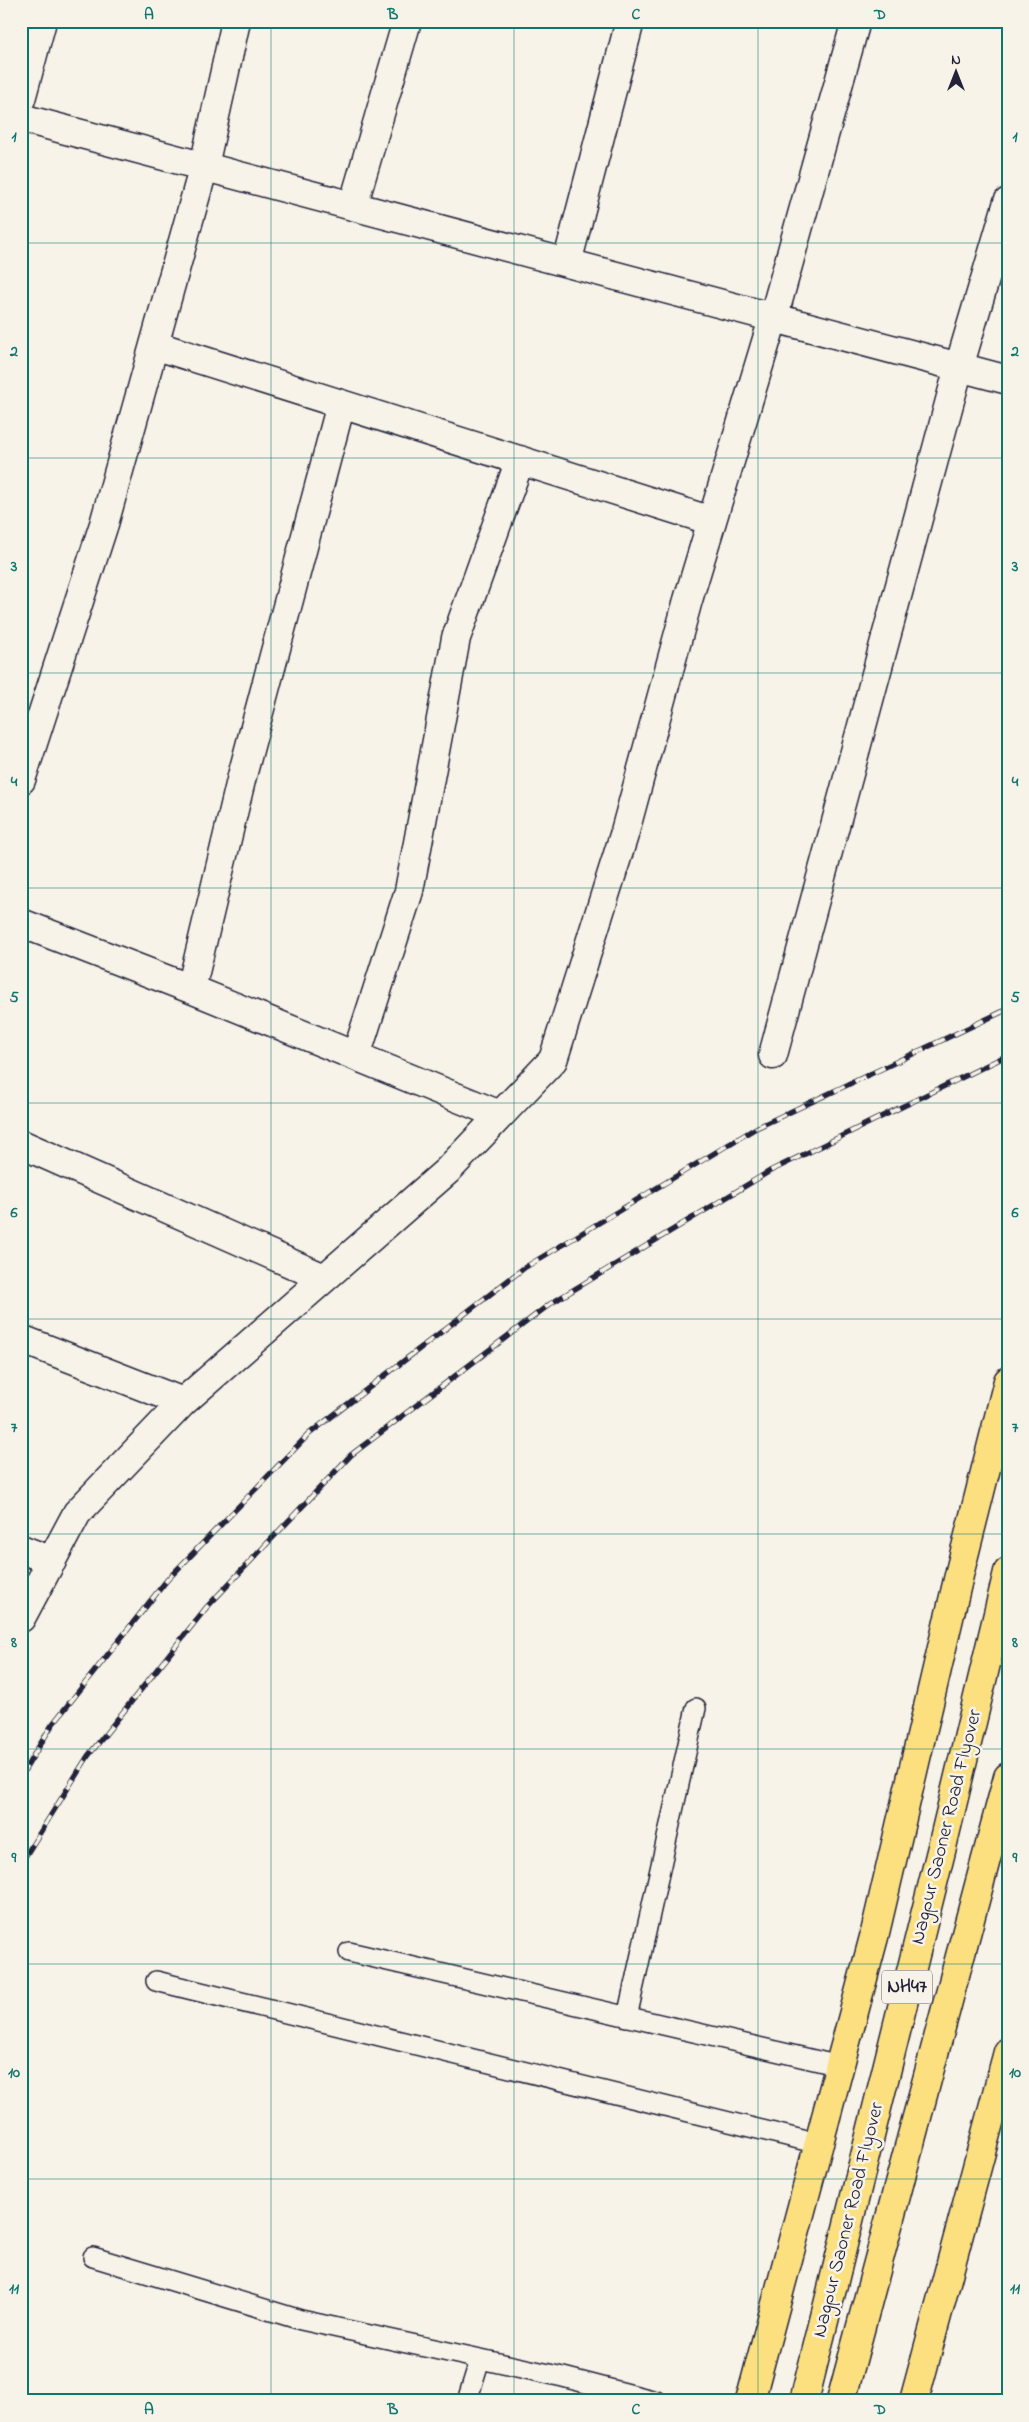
<svg xmlns="http://www.w3.org/2000/svg" width="1029" height="2422" viewBox="0 0 1029 2422" font-family="'Indie Flower',sans-serif">
  <rect width="100%" height="100%" fill="#f7f3e8"/>
  <filter id="ink" filterUnits="userSpaceOnUse"><feTurbulence type="fractalNoise" baseFrequency=".02" numOctaves="2"/><feDisplacementMap in="SourceGraphic" scale="10" xChannelSelector="R" yChannelSelector="G"/><feConvolveMatrix kernelMatrix="1 2 1 2 8 2 1 2 1" color-interpolation-filters="sRGB"/></filter>
  <g filter="url(#ink)">
    <g fill="none" stroke-linecap="round" stroke-linejoin="round">
      <g stroke="#22223b" stroke-width="22">
        <path id="service" d="M349 1952 840 2066
          M156 1981 819 2144
          M627 2017 696 1708
          M93 2257 301 2320 563 2377 656 2401
          M467 2401 480 2359"/>
      </g>
      <g stroke="#22223b" stroke-width="31">
        <path id="minor" d="M21 99 42 21
          M21 118 1008 380
          M353 206 407 21
          M567 263 630 21
          M154 345 712 521
          M21 780 104 524 204 166 236 21
          M21 923 191 989 500 1115
          M191 989 242 776 341 404
          M773 1055 959 367 1008 202
          M356 1056 409 891 456 638 520 460
          M21 1144 324 1278
          M21 1339 183 1402
          M21 1549 52 1561
          M21 1618 77 1513 183 1402 447 1171 553 1060 624 835 688 600 773 319 856 21"/>
      </g>
      <g stroke="#22223b" stroke-width="31">
        <path id="trunk" d="M750 2401 874 1937 960 1571 1008 1381
          M804 2401 942 1847 1008 1572
          M841 2401 1008 1777
          M914 2401 1008 2052"/>
      </g>
      <use href="#service" stroke="#f7f3e8" stroke-width="19"/>
      <use href="#minor" stroke="#f7f3e8" stroke-width="28"/>
      <use href="#trunk" stroke="#fce080" stroke-width="28"/>
      <g stroke="#22223b" stroke-width="5.5">
        <path id="rail" d="M21 1776 52 1725 167 1580 309 1434 524 1268 756 1128 1008 1009
          M21 1863 88 1756 206 1608 351 1455 550 1304 770 1171 1008 1055"/>
      </g>
      <use href="#rail" stroke="#f7f3e8" stroke-width="4" stroke-dasharray="11" stroke-linecap="butt"/>
    </g>
  </g>
  <path fill="none" stroke="#0f766e" stroke-width="1" stroke-opacity="0.55" d="M271 21V2401M514 21V2401M758 21V2401M21 243H1008M21 458H1008M21 673H1008M21 888H1008M21 1103H1008M21 1319H1008M21 1534H1008M21 1749H1008M21 1964H1008M21 2179H1008"/>
  <g text-anchor="middle" dominant-baseline="central" stroke-width="5" stroke-linejoin="round" paint-order="stroke">
    <rect fill="#f7f3e8" stroke="#62616f" stroke-width="1" x="882" y="1970.5" width="50" height="33" rx="4"/>
    <g font-size="19" font-weight="bold" fill="#22223b">
      <text x="907" y="1987">NH47</text>
    </g>
    <g font-size="20" fill="#22223b" stroke="#f7f3e8">
      <text transform="translate(947 1827) rotate(-76)">Nagpur Saoner Road Flyover</text>
      <text transform="translate(849 2220) rotate(-76)">Nagpur Saoner Road Flyover</text>
    </g>
  </g>
  <rect width="1029" height="2422" fill="none" stroke="#f7f3e8" stroke-width="55"/>
  <g transform="translate(956 72)" stroke="#f7f3e8" stroke-width="4" paint-order="stroke">
  <path d="M0-4L9 19L0 12L-9 19Z" fill="#22223b"/>
  <text y="-8" font-size="14" font-weight="bold" text-anchor="middle" fill="#22223b">N</text>
  </g>
  <rect x="28" y="28" width="974" height="2366" fill="none" stroke="#0f766e" stroke-width="2"/>
  <g font-size="16" text-anchor="middle" font-weight="bold" fill="#0f766e">
    <text x="149" y="19">A</text>
    <text x="393" y="19">B</text>
    <text x="636" y="19">C</text>
    <text x="880" y="19">D</text>
    <text x="14" y="141">1</text>
    <text x="1015" y="141">1</text>
    <text x="14" y="356">2</text>
    <text x="1015" y="356">2</text>
    <text x="14" y="571">3</text>
    <text x="1015" y="571">3</text>
    <text x="14" y="786">4</text>
    <text x="1015" y="786">4</text>
    <text x="14" y="1002">5</text>
    <text x="1015" y="1002">5</text>
    <text x="14" y="1217">6</text>
    <text x="1015" y="1217">6</text>
    <text x="14" y="1432">7</text>
    <text x="1015" y="1432">7</text>
    <text x="14" y="1647">8</text>
    <text x="1015" y="1647">8</text>
    <text x="14" y="1862">9</text>
    <text x="1015" y="1862">9</text>
    <text x="14" y="2077">10</text>
    <text x="1015" y="2077">10</text>
    <text x="14" y="2293">11</text>
    <text x="1015" y="2293">11</text>
    <text x="149" y="2414">A</text>
    <text x="393" y="2414">B</text>
    <text x="636" y="2414">C</text>
    <text x="880" y="2414">D</text>
  </g>
</svg>
